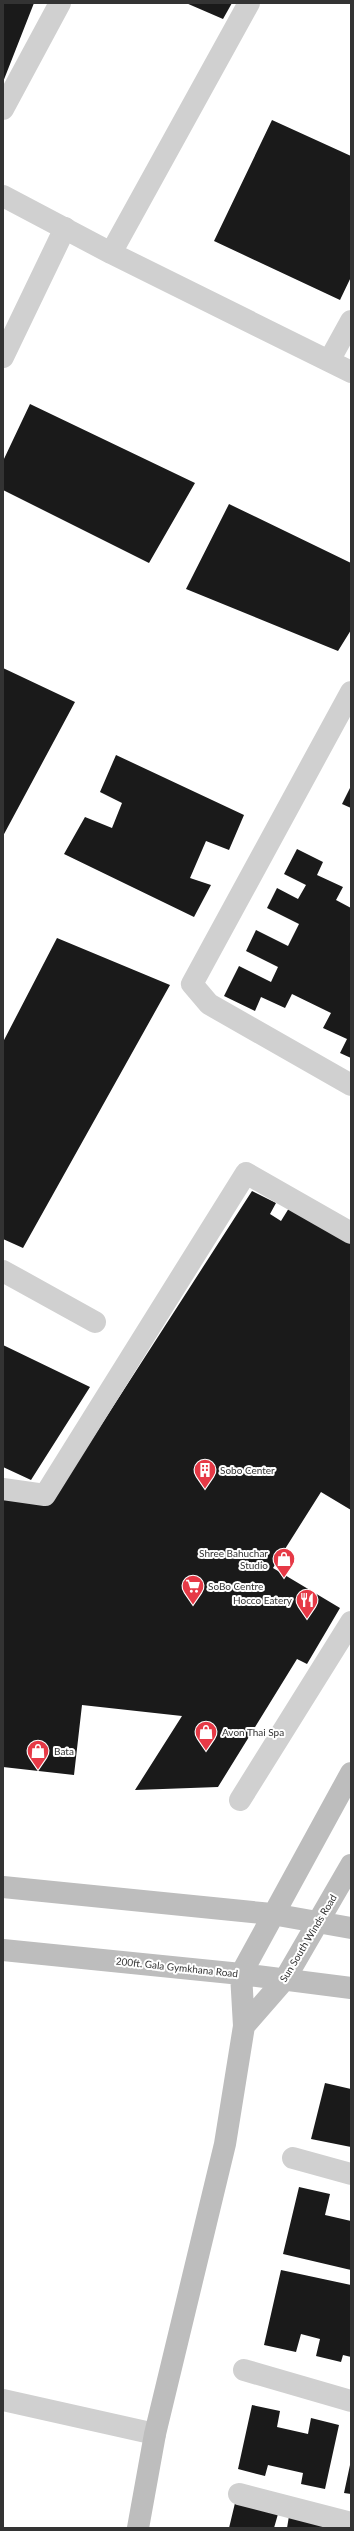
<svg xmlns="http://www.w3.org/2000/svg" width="354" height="2531" viewBox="0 0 354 2531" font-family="Lato,sans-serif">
  <rect width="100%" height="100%" fill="#fff"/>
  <path fill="#1a1a1a" d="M3 3H34L3 82Z
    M186 3H232L223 19Z
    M272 120 351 156V277L340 300 214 241Z
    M30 404 195 483 149 563 3 490V461Z
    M229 504 351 563V630L338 651 186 589Z
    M3 668 75 702 3 836Z
    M116 755 244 815 229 850 206 841 190 878 211 885 194 917 64 854 85 817 112 828 122 803 100 792Z
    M351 786V808L342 804Z
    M297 849 323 862 317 875 343 887 336 900 351 908V1058L340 1053 347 1039 323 1028 331 1013 292 994 285 1008 261 997 255 1011 224 996 239 966 271 982 278 967 246 951 256 930 288 946 299 924 267 908 277 888 298 899 306 885 284 874Z
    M57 938 170 985 23 1248 3 1239V1042Z
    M252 1191 276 1203 270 1214 281 1221 297 1195 351 1228V1510L321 1492 273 1568 340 1608 307 1664 297 1659 218 1787 135 1790 182 1716 82 1705 74 1775 3 1767V1489L56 1495Z
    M3 1345 90 1387 31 1480 3 1467Z
    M325 2083 351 2089V2147L311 2139Z
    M299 2187 330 2194 325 2215 351 2221V2270L283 2254Z
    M281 2270 351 2285V2357L343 2355 341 2362 316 2356 320 2339 301 2334 296 2352 264 2345Z
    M252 2405 280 2411 277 2427 308 2434 311 2418 339 2425 325 2489 301 2484 303 2473 268 2465 265 2476 238 2469Z
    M350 2465H351V2494L344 2493Z
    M235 2503 278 2514 274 2528H229Z
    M289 2516 336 2528H287Z"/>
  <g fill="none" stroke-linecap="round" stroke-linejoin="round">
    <path stroke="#d0d0d0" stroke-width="22" d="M3 357 65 228
      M3 1271 95 1322
      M3 1489 45 1495 246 1173 351 1233
      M240 1800 351 1622
      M293 2158 351 2174
      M244 2370 351 2401
      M239 2494 351 2523"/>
    <path stroke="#d0d0d0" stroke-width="22" d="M3 109 60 3
      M3 196 111 253 351 372
      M111 253 249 3
      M329 361 351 321
      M351 692 192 984 209 1004 351 1085
      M3 2400 155 2434"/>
    <path stroke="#bdbdbd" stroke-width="22" d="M3 1887 272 1914 351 1928
      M3 1950 241 1974 351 1988
      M244 2026 285 1979 351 1865
      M138 2528 155 2434 225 2144 244 2026 241 1974 351 1773"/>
  </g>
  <defs>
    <g id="building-pin" transform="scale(1.15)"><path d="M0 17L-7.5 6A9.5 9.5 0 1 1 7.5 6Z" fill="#e63946" stroke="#fff"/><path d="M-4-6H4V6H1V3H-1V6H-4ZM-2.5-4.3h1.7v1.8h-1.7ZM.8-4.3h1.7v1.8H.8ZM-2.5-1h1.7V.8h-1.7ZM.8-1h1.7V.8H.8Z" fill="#fff"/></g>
    <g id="shop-pin" transform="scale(1.15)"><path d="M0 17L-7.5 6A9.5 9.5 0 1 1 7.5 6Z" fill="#e63946" stroke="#fff"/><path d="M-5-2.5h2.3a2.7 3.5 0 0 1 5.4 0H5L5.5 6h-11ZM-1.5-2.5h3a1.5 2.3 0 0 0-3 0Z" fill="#fff"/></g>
    <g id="supermarket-pin" transform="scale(1.15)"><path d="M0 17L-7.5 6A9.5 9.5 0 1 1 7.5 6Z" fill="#e63946" stroke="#fff"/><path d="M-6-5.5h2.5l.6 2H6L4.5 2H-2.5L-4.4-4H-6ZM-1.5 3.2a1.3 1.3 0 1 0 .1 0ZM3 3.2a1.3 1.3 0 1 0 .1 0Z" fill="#fff"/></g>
    <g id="restaurant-pin" transform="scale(1.15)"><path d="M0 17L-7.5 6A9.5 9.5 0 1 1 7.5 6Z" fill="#e63946" stroke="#fff"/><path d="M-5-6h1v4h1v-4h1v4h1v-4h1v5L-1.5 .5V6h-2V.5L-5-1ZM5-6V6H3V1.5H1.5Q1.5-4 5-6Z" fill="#fff"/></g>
  </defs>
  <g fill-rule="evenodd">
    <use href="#building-pin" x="205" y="1470"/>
    <use href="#shop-pin" x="284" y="1559"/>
    <use href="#supermarket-pin" x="193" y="1586"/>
    <use href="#restaurant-pin" x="307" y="1600"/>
    <use href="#shop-pin" x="206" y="1732"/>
    <use href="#shop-pin" x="38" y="1751"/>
  </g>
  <g text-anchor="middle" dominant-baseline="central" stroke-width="4" stroke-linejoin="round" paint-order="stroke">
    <g font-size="10" fill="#333" stroke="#fff" text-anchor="start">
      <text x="220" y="1470">Sobo Center</text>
      <text x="268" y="1553" text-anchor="end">Shree Bahuchar<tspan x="268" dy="12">Studio</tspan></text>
      <text x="208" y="1586">SoBo Centre</text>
      <text x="292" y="1600" text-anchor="end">Hocco Eatery</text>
      <text x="222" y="1732">Avon Thai Spa</text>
      <text x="54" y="1751">Bata</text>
    </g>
    <g font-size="10" fill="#333" stroke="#fff">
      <text transform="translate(308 1938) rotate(-59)">Sun South Winds Road</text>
      <text transform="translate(177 1967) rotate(6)">200ft. Gala Gymkhana Road</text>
    </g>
  </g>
  <rect width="354" height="2531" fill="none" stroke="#333333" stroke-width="8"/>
</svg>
